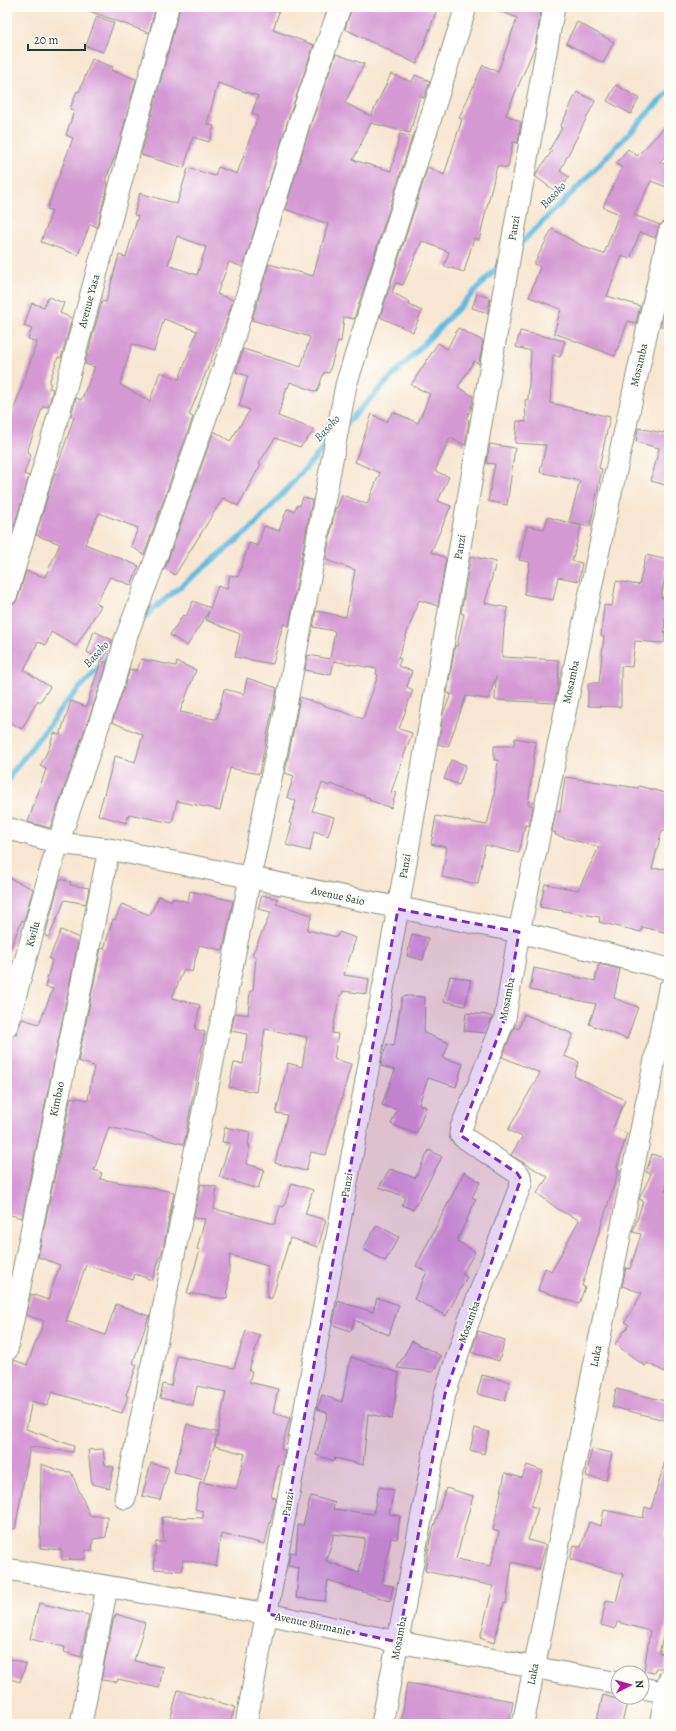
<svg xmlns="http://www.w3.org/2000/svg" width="676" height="1731" viewBox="0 0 676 1731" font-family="Alegreya,serif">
  <rect width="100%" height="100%" fill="#fdfcf7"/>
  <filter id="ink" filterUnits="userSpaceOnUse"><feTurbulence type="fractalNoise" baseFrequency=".025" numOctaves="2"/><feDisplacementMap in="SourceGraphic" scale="8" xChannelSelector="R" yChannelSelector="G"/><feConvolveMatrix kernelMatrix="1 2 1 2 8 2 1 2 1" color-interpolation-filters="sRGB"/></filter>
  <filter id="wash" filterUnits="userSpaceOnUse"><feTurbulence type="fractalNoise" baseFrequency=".012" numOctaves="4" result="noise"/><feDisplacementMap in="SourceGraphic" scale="16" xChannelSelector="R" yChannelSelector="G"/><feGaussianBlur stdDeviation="0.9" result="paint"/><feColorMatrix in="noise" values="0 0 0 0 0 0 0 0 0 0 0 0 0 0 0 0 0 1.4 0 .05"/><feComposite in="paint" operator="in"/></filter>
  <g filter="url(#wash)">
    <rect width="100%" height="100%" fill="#f7e6d1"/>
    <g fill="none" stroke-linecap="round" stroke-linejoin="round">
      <path stroke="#61bbde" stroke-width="5.5" d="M517 247 577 188 669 91
        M345 425 502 263
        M140 623 153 609 252 528 328 443
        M7 783 12 773 64 705 115 650"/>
    </g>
    <g id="blocks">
      <path fill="#d499d3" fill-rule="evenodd" d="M84 7H147L155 10 149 33 84 9Z
        M180 7H263L279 12 273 30 314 45 289 117 243 267 229 262 217 294 233 300 226 322 189 415 193 417 144 555 131 546 138 528 99 513 85 544 139 566 131 585 110 577 96 603 101 606 76 646 51 632 46 645 38 642 24 670 50 687 40 702 38 700 22 729 7 721V606L15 603 18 598 26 571 45 577 60 544 36 535 52 482 74 417 71 416 76 398 81 400 95 367 85 364 102 301 106 302 119 255 126 257 138 216 134 215 140 193 177 204 188 168 215 176 218 167 237 174 258 116 252 113 258 96 218 83 207 124 214 126 209 142 193 137 184 168 141 155ZM177 236 206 247 197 275 168 265ZM164 319 197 331 179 379 160 372 150 401 120 385 132 344 154 351Z
        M352 7H422L436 12 417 64 345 29Z
        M491 7H542L535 46 506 115 521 122 518 143 513 142 508 168 497 166 479 240 474 238 464 272 444 266 449 252 422 241 403 285 396 283 392 292 410 302 409 305 422 311 413 332 380 317 428 167 444 175 462 119 459 118 483 65 498 72 517 18Z
        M97 16 114 23 103 52 86 46Z
        M577 22 614 42 603 63 566 43Z
        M336 54 364 64 345 103 371 116 391 74 412 82 415 75 430 81 424 98 420 96 410 133 371 123 353 160 391 171 400 134 412 137 354 319 344 317 341 342 338 341 329 373 324 372 317 392 290 382 288 388 287 387 278 416 315 430 300 447 275 438 259 463 261 464 238 506 223 498 175 575 165 568 214 431 230 441 250 410 239 406 248 376 236 372 243 349 301 367 310 337 252 320 269 264 313 276 328 224 285 209 311 124Z
        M92 59 113 67 111 70 136 79 118 149 105 181 108 183 97 227 90 224 78 255 41 242 52 211 47 209 73 138 66 135 74 111 70 109 77 91 79 92Z
        M616 85 639 98 631 114 607 101Z
        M577 92 595 101 560 171 569 177 558 193 536 177V174L552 151 549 150 562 128 560 127Z
        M669 123V151L660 162 669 166V188L651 181 634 215 660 225 655 238 640 232 630 259 622 256 607 296 640 306 636 323 628 321 615 356 554 333 561 309 529 297 540 267 534 264 552 229 586 248 604 254 619 214 603 207 622 168 616 163 628 149 637 156Z
        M477 294 490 298 488 313 472 308Z
        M48 297 64 303 60 313 72 318 61 358 58 357 49 383 51 384 49 388 53 389 48 407 43 406 27 452 31 454 24 474 29 476 14 527 7 525V413L12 415 37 342 28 339 32 329 24 326 32 303 44 307Z
        M663 312 669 314V327L661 326Z
        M458 328 483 341 479 364 474 361 458 387 473 396 471 409 466 418 469 420 465 445 450 438 435 471 449 477 438 501 451 506 431 552 446 558 438 606 419 600 398 658 401 659 398 666 412 671 407 687 413 690 399 729 412 733 391 792 396 793 391 808 369 800 370 798 330 784 329 786 322 783 312 811 334 817 328 836 314 831 310 851 286 845 292 824 289 823 296 801 287 797 294 776 285 773 300 697 363 719 378 675 376 674 377 669 334 661 331 675 305 670 308 655 330 659 335 631 313 627 316 611 346 617 355 570 326 560 335 508H337L342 495 367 504 380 473 355 462 372 414 386 422 393 412 418 423 430 394 411 385 438 343 447 349Z
        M520 331 565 341 560 357 553 355 550 403 610 417 599 468 602 469 590 527 569 522 580 481 540 472 546 445 515 443 517 421 526 422 525 400 528 399 531 351 516 347Z
        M638 428 663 433V432H669V486L651 481 659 448 636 442Z
        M490 444 515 448 507 505 488 501 495 464 486 463Z
        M303 497 312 500 289 626 283 624 273 664 235 657 240 634 206 620 209 611 187 646 170 635 183 615 186 616 193 601 210 608 218 586 227 589 230 575 238 577 249 543 258 546 264 526 279 531 287 509 294 511 297 505 300 506Z
        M548 517 581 526 572 561 582 563 579 581 558 577 553 600 524 594 530 562 519 560 527 526 544 529Z
        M646 555 668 560 661 598H666L664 643 635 641 632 667 621 666V707L588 706V683H599L604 636H601L604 605 612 606 616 581 639 585Z
        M471 556 496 562 485 603 508 608 504 628 502 657 559 660 558 688 555 703 495 700 496 677 488 699 466 696 448 747 438 744 443 714 451 694 447 693 455 646H457L464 614 461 613Z
        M94 631 112 640 101 660 87 652Z
        M141 659 176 666 177 662 196 670 180 712 214 719 217 718 224 689 244 694 247 678 277 688 259 774 230 768 220 810 177 801 172 823 129 814 126 823 98 815 115 756 135 762 143 735 112 722 130 669 137 671Z
        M101 661 107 663 104 675 50 828 28 822 46 769 40 766 49 748 54 733 60 735 71 701 86 707Z
        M515 738 536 742 528 804 533 806 529 826 525 825 519 853 485 845 478 884 442 877 447 847 431 844 436 816 487 825 494 796 498 760H494V746H514Z
        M451 760 466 765 459 785 444 779Z
        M565 777 638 788 639 786 669 794V831L662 830 652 869 669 868V933L642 927 641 932 599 922 600 917 540 907 545 884 578 890 599 847 555 835 556 833 552 832 556 811 560 812Z
        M7 877 33 889 24 921 22 920 7 956Z
        M60 879 71 882 70 885 89 888 86 904 65 900 49 937 45 936Z
        M190 891 233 901 223 950 199 945 192 972 184 969 172 998 200 1005 195 1029 205 1032 184 1144 109 1127 94 1170 102 1173 100 1179 174 1192 163 1249 152 1280 135 1274 133 1280 86 1265 66 1321 105 1335 116 1304 149 1316 133 1363 137 1365 126 1395 128 1396 122 1413 52 1392 47 1406 32 1401 26 1429 74 1446 73 1452 30 1447 15 1529H7V1406L12 1382 7 1380 14 1360 27 1365 44 1321 26 1315 31 1294 48 1300 60 1265 38 1257 71 1097 88 1100 94 1066 78 1061 101 948 104 949 113 919 115 920 122 904 150 915 159 896 171 901 172 898 188 902Z
        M262 895 278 899 276 904 312 915 307 930 337 937 339 932 356 938 344 975 369 979 367 994 343 991 342 995H340L332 1033 338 1034 334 1059 351 1064 326 1155 311 1152 306 1171 275 1163 287 1115 276 1113 288 1063 302 1067 307 1037 265 1029 256 1092 229 1087 234 1063 243 1064 247 1034 231 1031 235 1013 248 1015 250 991H253L256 957 252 955 271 912 258 909Z
        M61 930 79 938 22 1218 7 1214V1038L16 1034 22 1019 39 1024 53 989 45 987 52 960 49 959Z
        M412 934 428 938 423 960 407 956Z
        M599 964 620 969 614 998 638 1007 627 1039 589 1024 596 1004 530 990 534 968 595 981Z
        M450 976 471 980 465 1006 444 1001Z
        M408 996 425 997 424 1033 449 1043 443 1058 463 1064 456 1087 428 1078 419 1104 426 1107 416 1134 391 1124 397 1110 382 1105 395 1070 381 1066 382 1059 387 1044 394 1046 402 997Z
        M466 1013 487 1015 492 1017 486 1033 464 1031Z
        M524 1014 573 1034 564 1056 579 1062 574 1076 625 1100 613 1128 627 1133 617 1167 619 1169 582 1286 585 1287 579 1304 538 1290 545 1268 552 1271 579 1220 559 1210 537 1193 548 1177 511 1155 522 1137 508 1130 540 1073 502 1057 514 1027 519 1029Z
        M225 1127 250 1132 248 1145H250L246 1164 264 1169 258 1189 219 1177 230 1143 222 1142Z
        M429 1150 442 1157 413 1210 402 1205 406 1197 379 1187 390 1169 415 1178Z
        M652 1154 669 1160V1180L665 1190 669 1192V1374L647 1363 645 1366 615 1344 629 1325 625 1322 642 1293 622 1286 626 1268 630 1269 641 1234 633 1232 643 1201 639 1199 651 1174 646 1172Z
        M464 1172 480 1182 472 1197 476 1199 457 1241 475 1252 462 1274 467 1277 446 1316 414 1299 427 1272 416 1266Z
        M292 1183 313 1190 305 1214 326 1220 318 1247 290 1238 272 1298H267L268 1266 230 1255 227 1299 187 1293 200 1250 197 1249 205 1219 194 1218 201 1184 217 1187 214 1209 275 1224 280 1206 284 1207Z
        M377 1225 399 1237 385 1261 363 1249Z
        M377 1298 399 1305 389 1335 354 1320 351 1331 333 1325 338 1301 373 1312Z
        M246 1331 260 1335 249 1371 252 1372 249 1382 278 1389 273 1413 290 1418 281 1449 285 1450 282 1465 278 1464 271 1497 276 1498 265 1544 221 1534 216 1566 183 1560 182 1571 154 1569 156 1542H164L162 1517 203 1518V1511L195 1509 200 1482 236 1489 245 1454 215 1446 226 1392 197 1386 193 1405 160 1398 163 1384 171 1386 177 1356 234 1368Z
        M478 1331 505 1340 499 1361 471 1352Z
        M412 1341 441 1356 433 1372 397 1368Z
        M351 1357 399 1373 392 1419 368 1414 363 1465 335 1458 334 1461 316 1455 328 1413 317 1409 322 1395 342 1402Z
        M482 1375 510 1382 505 1401 477 1394Z
        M616 1389 669 1402V1421L612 1407Z
        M187 1424 218 1433 204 1480 174 1472Z
        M475 1428 489 1432 484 1454 470 1450Z
        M103 1449 105 1465 114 1467 109 1488 92 1484 88 1450Z
        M592 1449 612 1453 606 1480 586 1476Z
        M665 1461H669V1520L665 1536 669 1537V1614L659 1653 666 1654 664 1668H656L654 1673 644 1671 650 1631 617 1622 615 1629 601 1625 606 1600 616 1602 623 1574 570 1559 574 1545 581 1547 589 1522 601 1526 604 1510 643 1518 645 1507 651 1509Z
        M151 1463 169 1468 160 1500 142 1496Z
        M41 1464 61 1471 71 1472 90 1516H107L106 1537 93 1539 92 1551 86 1550 85 1559 62 1560V1550L40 1548Z
        M527 1465 543 1471 531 1506 538 1508 528 1540 546 1545 539 1569 512 1562 506 1604 504 1603 494 1643 480 1638 493 1586 425 1571 430 1539 446 1488 473 1496 456 1559 491 1566 499 1532 493 1530 505 1473 522 1478Z
        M379 1487 394 1490 389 1514 400 1516 397 1539 391 1538 382 1584 393 1586 390 1601 328 1580 325 1601 296 1598 299 1568 288 1566 290 1552 296 1553 298 1525H303L311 1496 335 1503 333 1509 373 1514ZM334 1534 365 1538 359 1573 326 1561Z
        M39 1603 89 1615 81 1657 64 1652 65 1647 30 1639Z
        M116 1614 145 1623 134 1661 163 1667 159 1688 118 1679 117 1682 101 1680 113 1621Z
        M7 1658 26 1664 20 1682 7 1678Z
        M407 1683 513 1701 509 1724H468L438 1719 437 1724H401Z
        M178 1690 235 1707 230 1724H169Z
        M603 1695 627 1702 622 1724H596Z"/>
    </g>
  </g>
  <g filter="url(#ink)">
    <use href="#blocks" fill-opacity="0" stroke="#8b9282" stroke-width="1"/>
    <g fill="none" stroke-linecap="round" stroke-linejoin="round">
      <g stroke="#8b9282" stroke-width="23">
        <path id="street" d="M7 594 58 417 168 7
          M7 828 58 843 109 849 519 932 669 969
          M7 1026 58 843 115 678 125 640 152 569 231 347 300 120 340 7
          M7 1350 109 849
          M125 1498 250 878 284 717 346 385 466 7
          M7 1569 268 1614 398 1642 618 1683
          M642 1688 669 1693
          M81 1724 107 1587
          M246 1724 398 909 510 254 554 7
          M382 1724 445 1394 468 1323 521 1184 520 1176 517 1173 463 1137 460 1134 461 1128 505 1018 519 932 609 502 669 232
          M523 1724 669 989
          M660 1724 669 1679"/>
      </g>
      <use href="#street" stroke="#fff" stroke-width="21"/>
    </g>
  </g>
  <path fill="#7b2cbf" fill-opacity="0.2" stroke="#7b2cbf" stroke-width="3" stroke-dasharray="8 5" stroke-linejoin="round" d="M398 909 519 932 505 1018 460 1135 517 1173 521 1179 445 1394 398 1642 268 1614Z"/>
  <g text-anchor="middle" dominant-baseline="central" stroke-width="3.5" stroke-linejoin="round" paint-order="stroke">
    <g font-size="11" fill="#1f3d34" stroke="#fdfcf7">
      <text transform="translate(514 228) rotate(-80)">Panzi</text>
      <text transform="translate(89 301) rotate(-75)">Avenue Yasa</text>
      <text transform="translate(639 365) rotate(-77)">Mosamba</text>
      <text transform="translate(460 547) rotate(-80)">Panzi</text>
      <text transform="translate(571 682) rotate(-78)">Mosamba</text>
      <text transform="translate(405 866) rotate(-80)">Panzi</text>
      <text transform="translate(338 896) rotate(12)">Avenue Saio</text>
      <text transform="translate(33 934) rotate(-74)">Kwilu</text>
      <text transform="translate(507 999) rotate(-79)">Mosamba</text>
      <text transform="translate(57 1099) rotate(-78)">Kimbao</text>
      <text transform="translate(347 1185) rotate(-80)">Panzi</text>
      <text transform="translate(469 1322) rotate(-70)">Mosamba</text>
      <text transform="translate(596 1356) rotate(-79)">Luka</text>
      <text transform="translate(288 1504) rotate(-80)">Panzi</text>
      <text transform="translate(313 1624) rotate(12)">Avenue Birmanie</text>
      <text transform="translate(399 1638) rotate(-79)">Mosamba</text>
      <text transform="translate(533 1674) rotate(-79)">Luka</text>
    </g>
    <g font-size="12" font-style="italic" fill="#336367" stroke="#fdfcf7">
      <text transform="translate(553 195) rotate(-46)">Basoko</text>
      <text transform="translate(327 428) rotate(-47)">Basoko</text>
      <text transform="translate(96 654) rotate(-47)">Basoko</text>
    </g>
  </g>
  <rect width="676" height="1731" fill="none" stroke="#fdfcf7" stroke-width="24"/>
  <g transform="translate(630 1685) rotate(84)"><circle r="19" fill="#fdfcf7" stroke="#a4b0a9"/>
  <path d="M0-3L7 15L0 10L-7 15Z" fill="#b5179e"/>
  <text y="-6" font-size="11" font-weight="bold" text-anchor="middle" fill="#1f3d34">N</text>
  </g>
  <path d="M28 44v6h57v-6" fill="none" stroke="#1f3d34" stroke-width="2"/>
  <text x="34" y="44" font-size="12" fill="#1f3d34" stroke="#fdfcf7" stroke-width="3" paint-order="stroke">20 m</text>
</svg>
